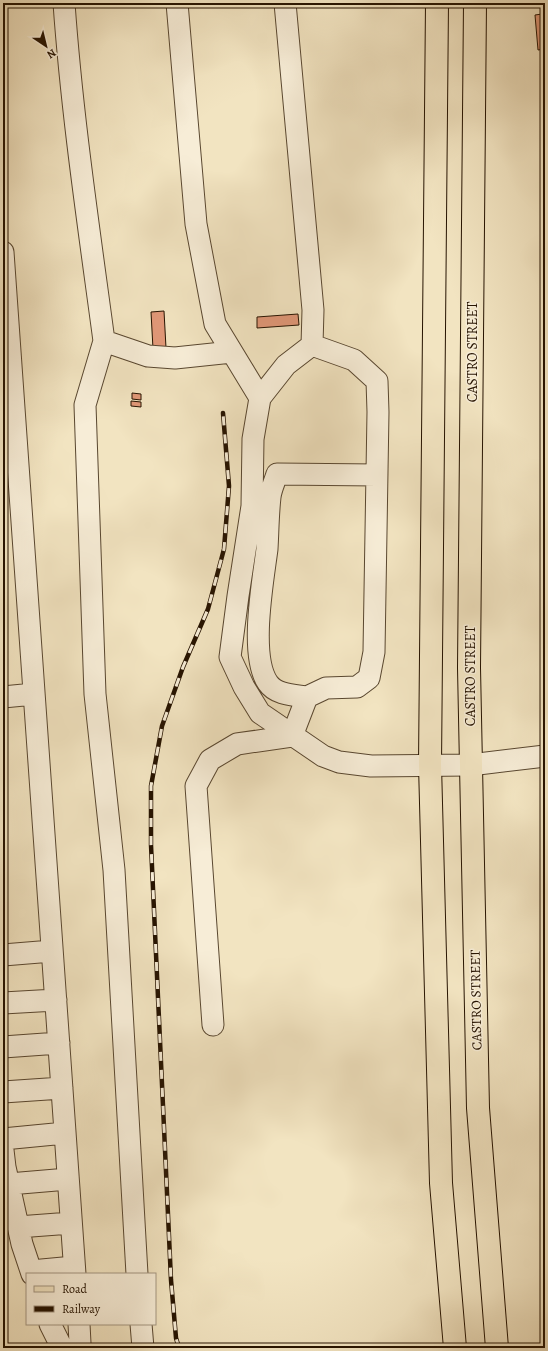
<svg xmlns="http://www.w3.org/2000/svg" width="548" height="1351" viewBox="0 0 548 1351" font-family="Alegreya,serif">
  <rect width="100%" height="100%" fill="#f2e4c1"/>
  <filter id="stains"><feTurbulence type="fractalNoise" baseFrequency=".005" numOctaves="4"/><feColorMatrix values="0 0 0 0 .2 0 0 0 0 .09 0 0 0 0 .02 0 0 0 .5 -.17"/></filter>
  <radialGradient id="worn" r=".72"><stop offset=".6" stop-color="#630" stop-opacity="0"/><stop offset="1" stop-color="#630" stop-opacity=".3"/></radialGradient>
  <path fill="#e19878" stroke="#261300" d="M542 14 545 49 538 50 535 15Z
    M164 311 166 348 153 349 151 312Z
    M298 314 299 325 257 328V317Z
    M132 393 141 394V400L132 399Z
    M131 401 141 402V407L131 406Z
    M541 946H545V969H544Z"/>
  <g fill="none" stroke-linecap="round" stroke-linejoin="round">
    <g stroke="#594730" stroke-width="23">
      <path id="minor" d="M64 3C72 116 89 229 104 341L148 356 175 358 232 352
        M177 3 196 224 215 324 260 398
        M285 3 313 310 312 345 286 365 260 398 253 439 252 506 238 596 230 657 244 687 260 713 323 756 339 762 371 766 470 765 545 756
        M3 252 75 1274
        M104 341 85 405 95 694 114 870 137 1274
        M3 697 34 694
        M307 697C294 695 276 695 268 683 249 656 263 581 267 549 268 532 268 515 270 497 271 489 275 481 277 474L377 475
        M3 955 52 951
        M3 1003 56 1000
        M213 1025 196 786 210 760 237 744 292 736 307 697 326 688 357 687 369 678 374 652 378 412 377 381 354 360 312 345
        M3 1047 59 1043
        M3 1092 62 1088
        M3 1139 65 1133
        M3 1150 5 1167 22 1244 32 1274
        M9 1184 68 1179
        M18 1227 71 1223
        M31 1271 74 1267
        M50 1324 62 1348
        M141 1324 143 1348
        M77 1348 80 1343 79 1324"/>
    </g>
    <g stroke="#261300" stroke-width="24">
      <path id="major" d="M437 3 430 765 441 1183 455 1348
        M475 3 469 668 478 1108 497 1348"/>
    </g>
    <use href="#minor" stroke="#f7edd7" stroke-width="21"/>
    <use href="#major" stroke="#f2e4c1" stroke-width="22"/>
    <g stroke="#261300" stroke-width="4.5">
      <path id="rail" d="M179 1348 176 1338 171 1280 151 845V786L162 726 183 667 208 609 224 549 229 486 223 413"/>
    </g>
    <use href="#rail" stroke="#f7edd7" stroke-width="3" stroke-dasharray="9" stroke-linecap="butt"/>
  </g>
  <g text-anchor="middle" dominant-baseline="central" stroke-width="3" stroke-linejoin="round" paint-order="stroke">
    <g font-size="14" fill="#261300" stroke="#f7edd7">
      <text transform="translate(472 352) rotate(-90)">CASTRO STREET</text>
      <text transform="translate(470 676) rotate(-90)">CASTRO STREET</text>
      <text transform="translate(476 1000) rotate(-91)">CASTRO STREET</text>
    </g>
  </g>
  <rect width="548" height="1351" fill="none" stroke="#f2e4c1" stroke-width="16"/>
  <rect x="4" y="4" width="540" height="1343" fill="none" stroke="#261300" stroke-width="2"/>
  <rect x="8" y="8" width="532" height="1335" fill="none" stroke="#261300"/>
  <rect x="26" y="1273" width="130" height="52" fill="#f7edd7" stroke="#a39681"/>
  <rect x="34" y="1286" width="20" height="6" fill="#f2e4c1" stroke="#a39681"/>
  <text x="62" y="1293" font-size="12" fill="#261300">Road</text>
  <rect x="34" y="1306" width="20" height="6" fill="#261300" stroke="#a39681"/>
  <text x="62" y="1313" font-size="12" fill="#261300">Railway</text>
  <g transform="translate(46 46) rotate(145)" stroke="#f7edd7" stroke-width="3" paint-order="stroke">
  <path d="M0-3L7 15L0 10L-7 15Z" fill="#261300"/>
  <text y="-6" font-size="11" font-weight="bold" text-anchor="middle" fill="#261300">N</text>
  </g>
  <rect width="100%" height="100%" filter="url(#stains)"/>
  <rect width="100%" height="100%" fill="url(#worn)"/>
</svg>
